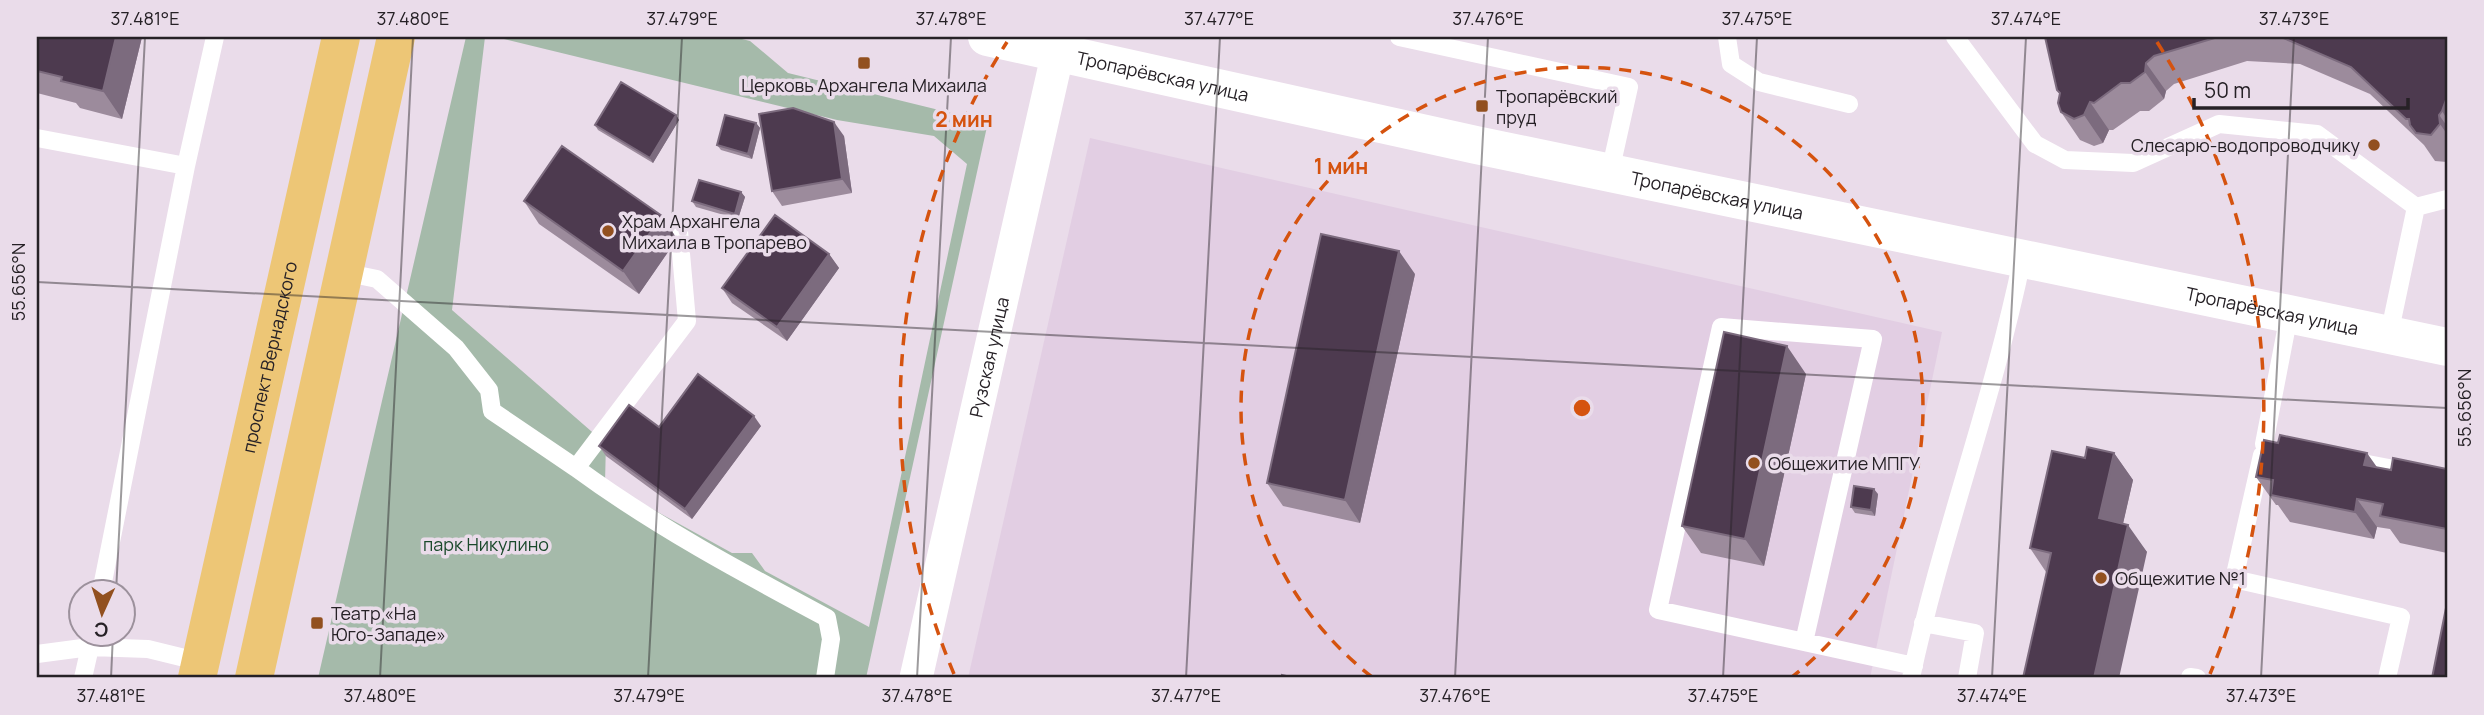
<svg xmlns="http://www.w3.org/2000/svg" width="2484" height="715" viewBox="0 0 2484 715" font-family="Manrope,sans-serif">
  <rect width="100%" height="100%" fill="#eadcea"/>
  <path fill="#e2cee3" d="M1090 138 1942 332 1870 678H968Z"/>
  <path fill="#a5baaa" d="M466 37H485L452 310 599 438 606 442 605 483 732 553H752L765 571 869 627 967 164 934 136 837 120 496 37H734L750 41 788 73 988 122 866 678H318Z"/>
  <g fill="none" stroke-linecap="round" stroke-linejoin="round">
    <path stroke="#fff" stroke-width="18" d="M1399 37 1629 87 1610 172
      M1727 37 1731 64 1759 82 1849 104
      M1955 37 2035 144 2065 160 2133 163 2219 124 2317 134 2416 207
      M37 138 186 166
      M343 272 377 279 456 348 489 390 492 411 576 468 687 321 679 231
      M2389 335 2416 207 2447 199
      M2264 444 2289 315
      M2262 455 2234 579 2401 617 2387 678
      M2352 461 2447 479
      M576 468C655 526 741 572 827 618L831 639 825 678
      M101 592 186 166 215 37
      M1923 623 1975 633 1967 678
      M1804 642 1873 339 1721 327 1658 610 1914 666
      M37 654 90 647 148 649 201 662
      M2190 677 2197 678
      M83 678 93 634
      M1911 678C1941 537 1993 401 2022 260"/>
    <path stroke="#fff" stroke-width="33" id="s1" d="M916 678 1058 52"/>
    <path stroke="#fff" stroke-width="38" id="s2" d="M987 37 1476 145 2447 347"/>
    <g stroke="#edc676" stroke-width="38">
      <path id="s3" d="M197 678 341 37"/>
      <path d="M254 678 396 37"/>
    </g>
  </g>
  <path fill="#9c8b9c" d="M37 37H142L122 119 80 108 76 103 37 93Z
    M2045 37H2447V162L2435 161 2424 145 2370 94 2300 64 2247 61 2174 84 2166 91 2164 99 2149 111H2140L2113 130H2109L2103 143 2094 146 2080 140 2061 112 2060 95 2057 90Z
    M676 115 679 120 653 163 598 130 595 125Z
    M756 123 760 128 752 159 721 150 717 145Z
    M844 136 852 193 782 206 772 191Z
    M741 192 745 197 738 219 696 207 692 201Z
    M524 201 662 216 677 239 639 294 539 224Z
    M829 254 839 268 787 341 732 303 722 288Z
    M1415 274 1360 523 1283 506 1267 483Z
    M1806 374 1764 566 1701 553 1682 526Z
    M761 426 692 519 606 456 599 446 659 427Z
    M2114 453 2133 480 2123 523 2147 552 2046 572 2030 548Z
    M2377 467 2391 470 2447 469V553L2400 543 2390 529 2377 527 2374 539 2290 522 2278 505H2276L2256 477Z
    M1878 494 1875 516 1855 513 1851 507Z"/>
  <path fill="#7c6b7e" d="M116 37H142L122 119 103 91Z
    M2146 63 2166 91 2164 99 2145 72Z
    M2447 97V119L2442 111Z
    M2090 102 2109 130 2103 143 2084 115Z
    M676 115 679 120 653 163 650 158Z
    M2439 115 2447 126V134L2440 124Z
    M834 122 844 136 852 193 842 179Z
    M756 123 760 128 752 159 748 154Z
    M741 192 745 197 738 219 735 214Z
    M662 216 677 239 639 294 623 271Z
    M1399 251 1415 274 1360 523 1345 500Z
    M829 254 839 268 787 341 777 327Z
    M1787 346 1806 374 1764 566 1745 539Z
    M754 416 761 426 692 519 685 509Z
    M2114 453 2133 480 2118 546 2099 518Z
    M2367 453 2386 480 2364 465Z
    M1874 489 1878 494 1875 516 1871 510Z
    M2357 499 2377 527 2374 539 2355 512Z
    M2128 525 2147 552 2119 678H2094Z"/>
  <path fill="#4d3a4f" stroke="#7c6b7e" stroke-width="2" d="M37 37H116L103 91 61 81 62 77 37 71Z
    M2045 37H2218L2154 56 2146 63 2145 72 2130 83H2121L2094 103 2090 102 2084 115 2074 119 2061 112 2058 103 2060 93 2057 90Z
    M2281 37H2447V97L2442 111 2439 115 2440 124 2431 135 2416 133 2410 125 2409 119H2406L2351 67Z
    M621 82 676 115 650 158 595 125Z
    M793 108 834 122 842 179 772 191 759 114Z
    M725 115 756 123 748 154 717 145Z
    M562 146 662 216 623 271 524 201Z
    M699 180 741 192 735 214 692 201Z
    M775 215 829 254 777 327 722 288Z
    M1321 234 1399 251 1345 500 1267 483Z
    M1724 332 1787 346 1745 539 1682 526Z
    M698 374 754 416 685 509 599 446 629 405 659 427Z
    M2280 435 2367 453 2364 465 2391 470 2393 458 2447 469V529L2380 516 2383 504 2357 499 2355 512 2271 495 2273 480 2256 477 2264 440 2278 443Z
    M2087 447 2114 453 2099 518 2128 525 2094 678H2023L2051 553 2030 548 2052 451 2085 458Z
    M1854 486 1874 489 1871 510 1851 507Z
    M2447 603V678H2432Z
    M1282 675 1295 678H1282Z"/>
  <path fill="none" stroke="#262126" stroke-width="2" stroke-opacity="0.45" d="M37 282 2447 408M116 592 145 37M111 678 113 634M380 678 413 37M648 678 682 37M917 678 951 37M1186 678 1220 37M1455 678 1488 37M1723 678 1757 37M1992 678 2026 37M2261 678 2294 37"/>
  <g fill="none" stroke="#d5530f" stroke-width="3.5" stroke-dasharray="12 9">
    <path d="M1372 677A341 341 0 1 1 1792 677"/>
    <path d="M954 674A682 682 0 0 1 1007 42M2157 42A682 682 0 0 1 2210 674"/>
  </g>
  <g fill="#92501f" stroke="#eadcea" stroke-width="2.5">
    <rect x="857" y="56" width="14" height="14" rx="3.5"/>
    <rect x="1475" y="99" width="14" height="14" rx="3.5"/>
    <circle cx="2374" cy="145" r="7"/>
    <circle cx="608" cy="231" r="7"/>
    <circle cx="1754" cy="463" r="7"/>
    <circle cx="2101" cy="578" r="7"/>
    <rect x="310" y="616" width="14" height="14" rx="3.5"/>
  </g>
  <g text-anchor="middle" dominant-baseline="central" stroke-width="7" stroke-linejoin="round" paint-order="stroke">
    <g font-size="18" fill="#262126" stroke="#eadcea">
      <text stroke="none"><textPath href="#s2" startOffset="180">Тропарёвская улица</textPath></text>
      <text stroke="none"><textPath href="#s2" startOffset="747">Тропарёвская улица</textPath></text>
      <text stroke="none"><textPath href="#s2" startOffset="1314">Тропарёвская улица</textPath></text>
      <text stroke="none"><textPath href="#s3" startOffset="329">проспект Вернадского</textPath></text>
      <text stroke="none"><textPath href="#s1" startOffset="329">Рузская улица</textPath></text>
    </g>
    <g font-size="18" fill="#262126" stroke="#eadcea" text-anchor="start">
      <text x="864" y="85" text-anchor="middle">Церковь Архангела Михаила</text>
      <text x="1496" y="96">Тропарёвский<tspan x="1496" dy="21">пруд</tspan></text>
      <text x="2360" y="145" text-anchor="end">Слесарю-водопроводчику</text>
      <text x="622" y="221">Храм Архангела<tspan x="622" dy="21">Михаила в Тропарево</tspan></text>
      <text x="1768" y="463">Общежитие МПГУ</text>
      <text x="2115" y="578">Общежитие №1</text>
      <text x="331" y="613">Театр «На<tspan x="331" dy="21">Юго-Западе»</tspan></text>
    </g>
    <g font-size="18" fill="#1a492b" stroke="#eadcea">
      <text x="486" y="544">парк Никулино</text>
    </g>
  </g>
  <circle cx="1582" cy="408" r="10" fill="#d5530f" stroke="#eadcea" stroke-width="3.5"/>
  <g font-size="21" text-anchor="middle" font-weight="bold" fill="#d5530f" stroke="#eadcea" stroke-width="7" stroke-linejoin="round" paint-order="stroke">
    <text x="964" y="127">2 мин</text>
    <text x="1341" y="174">1 мин</text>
  </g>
  <rect width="2484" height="715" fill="none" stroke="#eadcea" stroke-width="77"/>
  <g transform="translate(102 613) rotate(183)"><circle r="33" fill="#eadcea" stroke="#9c919c" stroke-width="2"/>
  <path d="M0-5L12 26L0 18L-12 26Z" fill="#92501f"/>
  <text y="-10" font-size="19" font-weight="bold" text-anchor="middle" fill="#262126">С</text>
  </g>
  <path d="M2194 98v10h214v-10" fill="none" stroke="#262126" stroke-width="3.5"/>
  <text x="2204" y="98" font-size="21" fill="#262126" stroke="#eadcea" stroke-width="5" paint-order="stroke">50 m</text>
  <rect x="38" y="38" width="2408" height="638" fill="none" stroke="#262126" stroke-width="2.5"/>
  <g font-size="18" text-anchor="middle" fill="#262126">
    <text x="145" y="25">37.481°E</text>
    <text x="413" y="25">37.480°E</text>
    <text x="682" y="25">37.479°E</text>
    <text x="951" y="25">37.478°E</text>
    <text x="1219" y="25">37.477°E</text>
    <text x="1488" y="25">37.476°E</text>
    <text x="1757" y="25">37.475°E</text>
    <text x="2026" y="25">37.474°E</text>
    <text x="2294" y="25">37.473°E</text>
    <text transform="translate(19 282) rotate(-90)" y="6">55.656°N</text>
    <text transform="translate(2465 408) rotate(-90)" y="6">55.656°N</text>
    <text x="111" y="702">37.481°E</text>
    <text x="380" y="702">37.480°E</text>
    <text x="649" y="702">37.479°E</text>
    <text x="917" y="702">37.478°E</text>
    <text x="1186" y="702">37.477°E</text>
    <text x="1455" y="702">37.476°E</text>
    <text x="1723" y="702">37.475°E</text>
    <text x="1992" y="702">37.474°E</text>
    <text x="2261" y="702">37.473°E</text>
  </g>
</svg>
